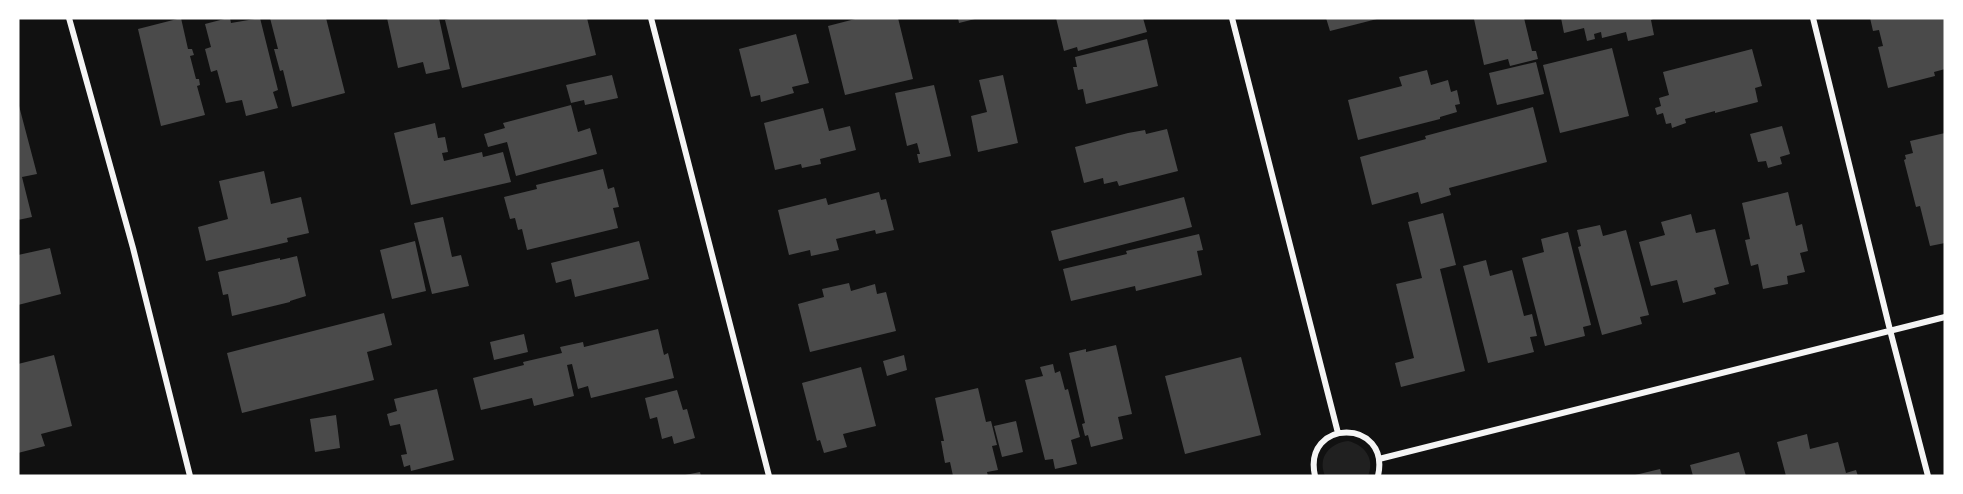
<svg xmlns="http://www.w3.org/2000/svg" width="1963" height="494" viewBox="0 0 1963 494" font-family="'Roboto Condensed',sans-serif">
  <rect width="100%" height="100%" fill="#111"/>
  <path fill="#202020" d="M1348 441C1365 445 1375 459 1368 476H1325C1317 457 1330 443 1348 441Z"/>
  <path fill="#4a4a4a" d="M181 18 188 49H192L194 55 190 56 196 79H199L200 85 197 86 205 115 161 126 138 29Z
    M228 18H230L231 23 260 18 278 90 273 92 278 108 246 116 242 100 226 103 217 70 211 72 205 49 211 47 205 24Z
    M270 18H326L345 93 292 107 283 70 280 71 274 49H278Z
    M387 18H439L450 69 426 74 423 62 398 68Z
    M455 18H587L596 55 462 88 445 20Z
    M859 18H898L913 79 845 95 828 26Z
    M958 18H974L975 19 959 23Z
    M1056 18H1143L1147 32 1078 51 1077 47 1064 51Z
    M1326 18H1376L1377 19 1330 31Z
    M1480 18H1524L1532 51H1536L1538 59 1510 66 1508 59 1484 65 1474 19Z
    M1561 18H1655L1651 20 1654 35 1628 41 1626 32 1602 38 1601 32 1594 34 1595 39 1587 41 1584 28 1564 33Z
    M1870 18H1945V69L1934 72 1935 76 1888 88 1878 47 1883 46 1879 30 1873 31Z
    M796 34 809 83 792 87 794 93 761 102 760 95 751 97 739 49Z
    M1147 39 1158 86 1086 104 1083 89 1078 90 1073 67H1077L1075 57Z
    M1612 48 1629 116 1560 133 1543 65Z
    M1752 49 1762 86 1755 88 1758 102 1715 113V111L1685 119 1686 123 1672 128 1671 123 1666 124 1663 113 1657 115 1655 108 1661 106 1659 98 1669 95 1663 72Z
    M1536 62 1544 94 1497 105 1489 73Z
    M1427 70 1431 85 1448 80 1451 92 1457 90 1460 104 1455 105 1457 112 1440 117V119L1358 140 1348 100 1402 86 1399 77Z
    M612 75 618 98 585 105 584 100 571 103 566 85Z
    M1003 75 1018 143 978 152 971 116 987 112 979 80Z
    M934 85 951 156 919 163 917 154H920L917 143 907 146 895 93Z
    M18 102 37 174 22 177 32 217 18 220Z
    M571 105 578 132 590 128 597 154 516 176 507 142 488 147 484 134 505 128 503 123Z
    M1533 107 1547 162 1449 188 1451 195 1421 204 1418 192 1372 205 1360 157 1426 139 1425 136Z
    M823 108 829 131 850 126 856 150 820 159 821 164 802 168 801 164 775 170 764 123Z
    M435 123 438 138 445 137 448 152 442 153 444 161 482 152 483 157 503 152 511 182 411 205 394 133Z
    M1782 126 1790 154 1780 157 1782 164 1768 168 1766 161 1758 162 1750 134Z
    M1167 129 1178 171 1119 186 1117 181 1104 184 1103 178 1084 183 1075 147 1128 133 1145 130 1146 134Z
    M1945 133V243L1930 246 1920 206 1916 207 1904 160 1906 159 1905 155 1913 153 1910 141Z
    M603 169 608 189 614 187 619 207 613 208 618 228 527 250 522 229 518 230 515 218 510 219 504 197 537 189 536 185Z
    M264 171 271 204 301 197 309 233 287 238 288 242 206 261 198 227 228 219 219 181Z
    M879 192 881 200 886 199 894 230 876 234 875 230 836 239 839 250 811 256 810 250 789 255 778 210 826 198 828 205Z
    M1788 192 1796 226 1802 224 1808 251 1800 253 1805 272 1787 276 1788 284 1763 289 1758 264 1751 266 1745 240 1750 239 1742 203Z
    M1184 197 1192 227 1059 261 1051 231Z
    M1443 213 1456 265 1440 269 1465 371 1401 387 1395 363 1414 358 1396 284 1422 278 1408 222Z
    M1691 214 1696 233 1715 229 1729 284 1714 288 1716 294 1683 303 1677 280 1651 286 1639 242 1665 235 1661 222Z
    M443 217 452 257 461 255 469 286 432 294 414 223Z
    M1600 225 1603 236 1626 230 1649 315 1640 317 1642 324 1602 335 1578 247 1581 246 1577 230Z
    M1568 232 1591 325 1583 327 1585 336 1545 346 1522 258 1544 252 1541 239Z
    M1199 234 1203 250 1197 251 1202 275 1136 291 1135 286 1071 301 1063 269 1127 254 1126 251Z
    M415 241 426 291 392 299 380 250Z
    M639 241 649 279 575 297 571 279 556 283 551 263Z
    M50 248 61 294 18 305V255Z
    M297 256 306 296 290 301V302L232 316 228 294 223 295 218 272 280 258V260Z
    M1486 260 1490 276 1512 270 1524 316 1532 314 1537 336 1530 337 1534 352 1488 363 1463 266Z
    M849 283 851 291 875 284 877 294 886 292 896 331 810 352 798 304 824 297 822 289Z
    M384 313 392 345 367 352 374 380 242 413 227 353Z
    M658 329 664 355 668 353 674 378 591 398 588 386 578 389 572 364 567 365 574 396 534 406 532 398 481 410 473 378 524 365 523 362 562 353 560 347 583 342 584 347Z
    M524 334 528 352 494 360 490 342Z
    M1116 345 1132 414 1118 417 1123 439 1091 447 1088 435 1085 436 1082 424 1085 423 1069 353 1086 349V352Z
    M54 355 72 426 41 434 45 446 18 453V364Z
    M904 355 907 370 887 376 883 361Z
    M1241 357 1261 435 1185 454 1165 376Z
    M1053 364 1055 373 1060 371 1065 390 1068 389 1080 437 1071 440 1077 464 1055 469 1053 459 1045 460 1025 380 1043 376 1040 367Z
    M861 367 876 426 843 434 847 447 824 453 820 440 817 441 802 383Z
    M978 388 986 422 991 421 997 445 992 446 998 470 987 472 988 476H953L950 462 945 463 941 441H944L935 398Z
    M437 389 454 460 411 471 410 465 404 467 401 455 407 454 400 424 390 426 387 414 397 411 394 399Z
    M677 390 683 410 687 409 695 438 674 444 672 436 662 439 657 417 650 419 645 398Z
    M336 415 340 448 315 452 310 419Z
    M1016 421 1023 452 1002 457 994 426Z
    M1807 434 1810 449 1838 442 1846 473 1856 470 1858 476H1786L1777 442Z
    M1739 452 1746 476H1693L1690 465Z
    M1660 469 1662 476H1636L1635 475Z
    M700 472 701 476H685V475Z"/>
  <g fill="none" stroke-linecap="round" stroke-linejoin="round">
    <path stroke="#f5f5f5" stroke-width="6" d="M69 18 133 248 190 476
      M651 18 769 476
      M1232 18 1338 433
      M1813 18 1890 330 1928 476
      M1379 459 1945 317
      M1315 476C1302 418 1391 418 1378 476"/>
  </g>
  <rect width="1963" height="494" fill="none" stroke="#ffffff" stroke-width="39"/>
</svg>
